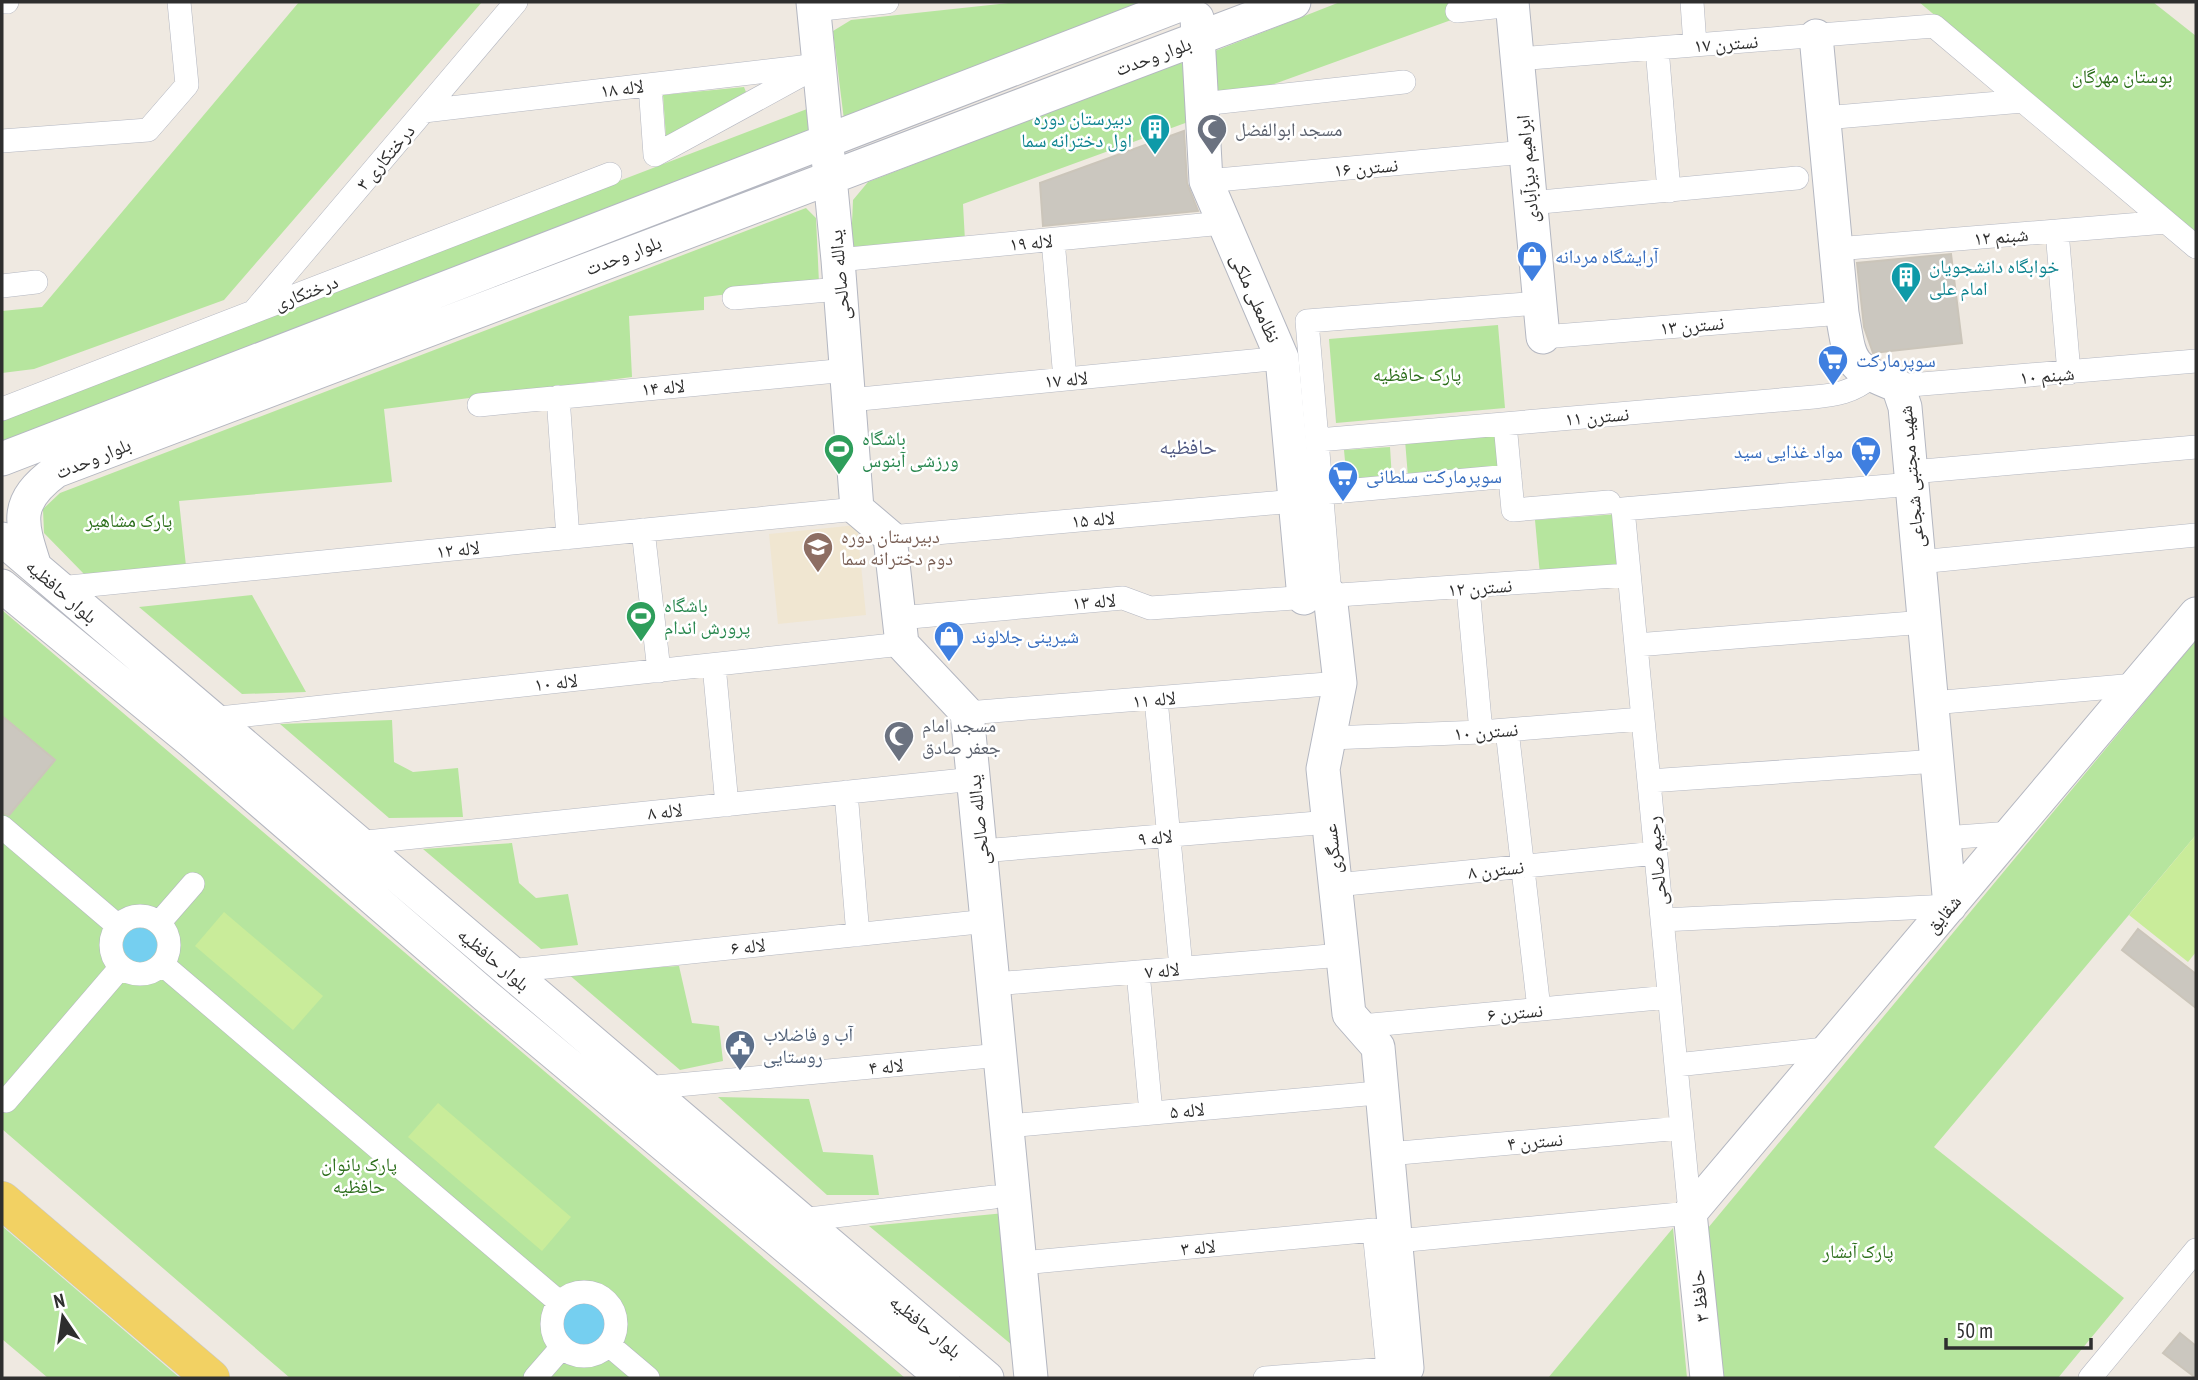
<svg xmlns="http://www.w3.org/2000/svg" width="2198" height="1380" viewBox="0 0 2198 1380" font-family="'PT Sans Narrow','Noto Naskh Arabic',sans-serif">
  <rect width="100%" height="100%" fill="#efe9e1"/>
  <path fill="#f0e6d1" d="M857 525 866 615 778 624 769 534Z"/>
  <path fill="#b6e59e" d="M299 2H482L224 300 34 369 2 373V311L42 307Z
    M1018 2H1169L844 120 833 31 851 20Z
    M1340 2H1501L1216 105 1215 51Z
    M1919 2H2153L2196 36V235Z
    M1181 61 1187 79 1188 122 963 204 965 241 851 247 853 200 868 182Z
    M744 87 746 92 666 137 663 95Z
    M807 109 813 129 2 451V417Z
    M806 208 816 218 819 283 704 297V310L629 316 632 377 384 409 392 482 179 501 186 566 84 574 44 533 43 509 60 493Z
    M1498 325 1505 408 1336 423 1329 339Z
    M1497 433 1500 470 1408 477 1405 440Z
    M1390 447 1392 479 1347 482 1344 450Z
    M1619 514 1624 569 1540 575 1535 520Z
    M252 595 306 692 242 694 139 607Z
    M2 610 905 1378H290L2 1129Z
    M2196 640V835L1934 1147 2124 1298 2058 1378H1724L1708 1228Z
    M392 720 394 762 413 772 458 768 463 817 389 818 280 724Z
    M512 843 519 883 536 898 568 894 578 945 541 949 423 849Z
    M679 966 692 1023 719 1026 723 1061 680 1070 567 973Z
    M718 1097 809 1099 823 1152 873 1155 879 1195H827Z
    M1005 1213 1018 1350 869 1226Z
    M2 1226 180 1378H48L2 1339Z
    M1673 1228 1687 1378H1548Z"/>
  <path fill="#c9ec9a" d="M2196 835V952L2188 962 2129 915Z
    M224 912 323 996 293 1030 195 946Z
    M438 1103 571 1217 542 1251 408 1137Z"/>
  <path fill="#75cff0" d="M123 945a17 17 0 1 1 34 0a17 17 0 1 1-34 0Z
    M562 1324a22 22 0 1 1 44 0a22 22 0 1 1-44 0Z"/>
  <path fill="#cbc7bf" stroke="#cbc5ba" stroke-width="2" d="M1184 131 1187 183 1198 211 1043 226 1040 183Z
    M1951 254 1962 343 1873 353 1864 327 1857 263Z
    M2 716 55 760 9 815 2 813Z
    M2138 929 2196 974V1008L2122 950Z
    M2180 1333 2196 1346V1378L2163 1353Z"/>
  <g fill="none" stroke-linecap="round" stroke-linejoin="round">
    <g stroke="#b4b7c1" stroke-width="24">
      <path id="street" d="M2 2H7
        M1692 2 1695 45
        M813 10 887 2
        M1457 11 1512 5
        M1657 48 1669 191
        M1517 59 1934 26 2196 247
        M650 85 655 155 807 72
        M1202 104 1404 82
        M424 111 819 65
        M1824 118 2023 101
        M2 141 148 130 187 85 179 2
        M1206 181 1526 152
        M1530 203 1797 178
        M2057 231 2069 373
        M1053 240 1065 379
        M1836 249 2166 222
        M838 260 1223 223
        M2 286 36 282
        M734 298 840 289
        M255 310 516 2
        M1543 337 1842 313
        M1898 386 2196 361
        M558 397 568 538
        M850 400 1282 358
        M479 405 847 370
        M2 409 610 174
        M1505 424 1513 510 1609 502
        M1318 440 1814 397C1836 395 1853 392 1871 377
        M1911 472 2196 447
        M1322 493 1510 476
        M643 530 659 671
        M890 537 1295 501
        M1919 562 2196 535
        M59 588 857 509
        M1468 588 1481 732
        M1330 595 1307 321 1540 303
        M899 618 1123 598 1150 608 1629 575
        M1636 645 1925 622
        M714 665 727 805
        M1156 699 1181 968
        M1932 703 2124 686 2130 692
        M967 713 1340 683
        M210 719 902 644
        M1507 730 1539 1009
        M1330 738 1481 732 1642 719
        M1649 781 1937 761
        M846 792 858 935
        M2 827 118 926
        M1944 838 2011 833
        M357 843 974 779
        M981 851 1329 822
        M1336 885 1656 853
        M111 945a29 29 0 1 1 58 0a29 29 0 1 1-58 0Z
        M1662 920 1950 906
        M159 923 193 884
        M162 964 559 1302
        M508 971 988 921
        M1138 972 1151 1113
        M994 984 1330 956
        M1361 1026 1669 997
        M1676 1065 1825 1049
        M645 1088 1001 1055
        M6 1101 121 967
        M1008 1126 1366 1094
        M1388 1154 1681 1128
        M801 1220 994 1197
        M1397 1241 1690 1213 1623 509 1912 484
        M1022 1263 1374 1230 1388 1369
        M552 1324a32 32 0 1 1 64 0a32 32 0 1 1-64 0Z
        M609 1345 648 1378
        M535 1378 562 1347
        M1265 1378 1401 1368
        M2090 1378 2196 1250"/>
    </g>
    <g stroke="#b4b7c1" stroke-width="35">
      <path id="secondary" d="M813 2 838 260 857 509 890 537 902 644 967 713 1031 1378
        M1512 2 1543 337
        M1197 18 1206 181 1282 358 1304 598
        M1816 36 1842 313C1851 365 1848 366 1898 386L1905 407 1950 906
        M2 459 1187 2
        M2 539 987 1378
        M35 567C20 521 14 502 56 471L1294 2
        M2 586 192 742 486 996 943 1378
        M1330 595 1340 683 1323 769 1349 1014 1378 1047 1407 1368
        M1707 1378 1690 1213 2196 614"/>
    </g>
    <g stroke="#c9c9c9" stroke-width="38">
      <path id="primary" d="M2 1200 211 1378"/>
    </g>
    <use href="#street" stroke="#fff" stroke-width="23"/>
    <use href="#secondary" stroke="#fff" stroke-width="33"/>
    <use href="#primary" stroke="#f2d163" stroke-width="37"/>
  </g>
  <defs>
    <g id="building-pin" transform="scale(1.575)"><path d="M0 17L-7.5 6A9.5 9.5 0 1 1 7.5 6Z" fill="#0f9aa8" stroke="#fff"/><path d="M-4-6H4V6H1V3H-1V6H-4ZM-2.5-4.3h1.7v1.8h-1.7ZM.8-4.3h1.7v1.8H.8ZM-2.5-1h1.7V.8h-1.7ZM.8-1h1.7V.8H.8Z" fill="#fff"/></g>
    <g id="mosque-pin" transform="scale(1.575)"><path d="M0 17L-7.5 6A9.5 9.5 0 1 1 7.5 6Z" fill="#6b7280" stroke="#fff"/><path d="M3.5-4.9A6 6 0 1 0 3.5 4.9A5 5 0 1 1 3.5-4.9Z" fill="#fff"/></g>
    <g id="shop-pin" transform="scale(1.575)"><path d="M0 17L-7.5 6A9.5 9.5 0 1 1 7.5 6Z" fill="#3f7fe0" stroke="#fff"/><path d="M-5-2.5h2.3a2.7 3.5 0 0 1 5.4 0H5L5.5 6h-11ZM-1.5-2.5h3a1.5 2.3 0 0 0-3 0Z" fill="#fff"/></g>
    <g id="supermarket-pin" transform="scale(1.575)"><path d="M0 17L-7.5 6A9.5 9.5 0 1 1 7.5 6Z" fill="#3f7fe0" stroke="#fff"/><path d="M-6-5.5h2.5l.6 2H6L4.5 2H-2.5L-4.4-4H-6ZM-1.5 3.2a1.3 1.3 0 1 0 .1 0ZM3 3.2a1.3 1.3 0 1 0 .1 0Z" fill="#fff"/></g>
    <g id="stadium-pin" transform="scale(1.575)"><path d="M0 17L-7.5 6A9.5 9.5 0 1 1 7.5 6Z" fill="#2e9e5b" stroke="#fff"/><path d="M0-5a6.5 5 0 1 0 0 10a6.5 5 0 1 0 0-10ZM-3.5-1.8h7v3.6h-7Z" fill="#fff"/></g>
    <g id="school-pin" transform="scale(1.575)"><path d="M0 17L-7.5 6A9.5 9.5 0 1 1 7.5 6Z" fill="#8d6e63" stroke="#fff"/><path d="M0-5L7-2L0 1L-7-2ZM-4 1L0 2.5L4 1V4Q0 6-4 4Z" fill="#fff"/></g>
    <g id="civic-pin" transform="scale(1.575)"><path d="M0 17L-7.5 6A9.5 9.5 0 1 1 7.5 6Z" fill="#5c6f8a" stroke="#fff"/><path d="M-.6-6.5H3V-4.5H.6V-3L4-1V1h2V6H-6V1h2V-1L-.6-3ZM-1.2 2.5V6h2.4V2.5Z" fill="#fff"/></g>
  </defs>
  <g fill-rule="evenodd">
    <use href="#building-pin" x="1155" y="129"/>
    <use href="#mosque-pin" x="1212" y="129"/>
    <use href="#shop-pin" x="1532" y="256"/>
    <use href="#building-pin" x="1906" y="277"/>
    <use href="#supermarket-pin" x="1833" y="360"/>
    <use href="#stadium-pin" x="839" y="449"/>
    <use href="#supermarket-pin" x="1866" y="451"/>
    <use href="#supermarket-pin" x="1343" y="476"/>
    <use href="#school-pin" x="818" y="547"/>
    <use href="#stadium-pin" x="641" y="616"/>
    <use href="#shop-pin" x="949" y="636"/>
    <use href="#mosque-pin" x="899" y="736"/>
    <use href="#civic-pin" x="740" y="1045"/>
  </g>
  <g text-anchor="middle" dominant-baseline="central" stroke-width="5" stroke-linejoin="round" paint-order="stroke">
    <g font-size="19" fill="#2e2e2e" stroke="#fff">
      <text transform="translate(1726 43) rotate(-4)">نسترن ۱۷</text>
      <text transform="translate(1153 56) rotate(-20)">بلوار وحدت</text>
      <text transform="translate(622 88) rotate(-7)">لاله ۱۸</text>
      <text transform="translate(385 157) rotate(-50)">درختکاری ۳</text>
      <text transform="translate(1366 167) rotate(-5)">نسترن ۱۶</text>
      <text transform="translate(1527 169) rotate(-95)">ابراهیم دیزآبادی</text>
      <text transform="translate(2001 236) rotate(-5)">شبنم ۱۲</text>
      <text transform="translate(1031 242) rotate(-5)">لاله ۱۹</text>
      <text transform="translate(623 255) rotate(-21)">بلوار وحدت</text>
      <text transform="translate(839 275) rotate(-95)">یدالله صالحی</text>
      <text transform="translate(306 292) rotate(-21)">درختکاری</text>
      <text transform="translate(1256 298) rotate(66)">نظامعلی ملکی</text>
      <text transform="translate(1692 325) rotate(-5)">نسترن ۱۳</text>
      <text transform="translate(2047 375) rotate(-5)">شبنم ۱۰</text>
      <text transform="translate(1066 379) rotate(-5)">لاله ۱۷</text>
      <text transform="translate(663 387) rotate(-5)">لاله ۱۴</text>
      <text transform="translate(1597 416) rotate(-5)">نسترن ۱۱</text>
      <text transform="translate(93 458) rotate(-22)">بلوار وحدت</text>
      <text transform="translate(1911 477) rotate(-95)">شهید مجتبی شجاعی</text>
      <text transform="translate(1093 519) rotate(-5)">لاله ۱۵</text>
      <text transform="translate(458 549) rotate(-6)">لاله ۱۲</text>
      <text transform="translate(1480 587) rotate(-4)">نسترن ۱۲</text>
      <text transform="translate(62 591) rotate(41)">بلوار حافظیه</text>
      <text transform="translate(1094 601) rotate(-4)">لاله ۱۳</text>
      <text transform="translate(556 682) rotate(-6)">لاله ۱۰</text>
      <text transform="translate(1154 699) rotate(-5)">لاله ۱۱</text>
      <text transform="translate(1486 731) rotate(-4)">نسترن ۱۰</text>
      <text transform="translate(665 811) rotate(-6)">لاله ۸</text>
      <text transform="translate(978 820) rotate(-96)">یدالله صالحی</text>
      <text transform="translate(1155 837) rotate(-5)">لاله ۹</text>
      <text transform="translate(1332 849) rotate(-96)">عسگری</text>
      <text transform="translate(1656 861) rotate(-95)">رحیم صالحی</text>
      <text transform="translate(1496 869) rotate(-6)">نسترن ۸</text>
      <text transform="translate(1943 914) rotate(-50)">شقایق</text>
      <text transform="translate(748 946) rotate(-6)">لاله ۶</text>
      <text transform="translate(494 959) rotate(40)">بلوار حافظیه</text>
      <text transform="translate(1162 970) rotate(-5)">لاله ۷</text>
      <text transform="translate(1515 1012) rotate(-5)">نسترن ۶</text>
      <text transform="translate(886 1066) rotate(-5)">لاله ۴</text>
      <text transform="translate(1187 1110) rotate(-5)">لاله ۵</text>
      <text transform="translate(1535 1141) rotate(-5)">نسترن ۴</text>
      <text transform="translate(1198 1247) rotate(-5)">لاله ۳</text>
      <text transform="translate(1699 1296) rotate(-96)">حافظ ۳</text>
      <text transform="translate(926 1326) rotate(40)">بلوار حافظیه</text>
    </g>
    <g font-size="19" fill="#2c6e1b" stroke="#fff">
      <text x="2122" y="76">بوستان مهرگان</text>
      <text x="1417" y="374">پارک حافظیه</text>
      <text x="129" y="520">پارک مشاهیر</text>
      <text x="359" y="1164">پارک بانوان<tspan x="359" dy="22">حافظیه</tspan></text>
      <text x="1858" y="1251">پارک آبشار</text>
    </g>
    <g font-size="19" fill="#0d838f" stroke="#fff" text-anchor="end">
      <text x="1132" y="118">دبیرستان دوره<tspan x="1132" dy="22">اول دخترانه سما</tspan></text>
      <text x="1929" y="266" text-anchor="start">خوابگاه دانشجویان<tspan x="1929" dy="22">امام علی</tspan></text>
    </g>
    <g font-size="19" fill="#5b616d" stroke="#fff" text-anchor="start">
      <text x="1235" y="129">مسجد ابوالفضل</text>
      <text x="922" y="725">مسجد امام<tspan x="922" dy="22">جعفر صادق</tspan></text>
    </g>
    <g font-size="19" fill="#366cbe" stroke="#fff" text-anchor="start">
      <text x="1555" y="256">آرایشگاه مردانه</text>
      <text x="1856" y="360">سوپرمارکت</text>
      <text x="1843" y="451" text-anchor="end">مواد غذایی سید</text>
      <text x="1366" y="476">سوپرمارکت سلطانی</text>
      <text x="972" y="636">شیرینی جلالوند</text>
    </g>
    <g font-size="19" fill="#27864d" stroke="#fff" text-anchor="start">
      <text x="862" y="438">باشگاه<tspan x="862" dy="22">ورزشی آبنوس</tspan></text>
      <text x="664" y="605">باشگاه<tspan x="664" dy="22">پرورش اندام</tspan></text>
    </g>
    <g font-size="19" fill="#785e54" stroke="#fff" text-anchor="start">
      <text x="841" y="536">دبیرستان دوره<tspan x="841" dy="22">دوم دخترانه سما</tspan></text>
    </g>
    <g font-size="19" fill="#4e5e75" stroke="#fff" text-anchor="start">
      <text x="763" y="1034">آب و فاضلاب<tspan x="763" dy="22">روستایی</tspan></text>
    </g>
    <g font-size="21" fill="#4d5680" stroke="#fff">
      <text x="1188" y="446">حافظیه</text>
    </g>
  </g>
  <rect width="2198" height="1380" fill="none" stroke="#2e2e2e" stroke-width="7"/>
  <g transform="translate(63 1317) rotate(347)" stroke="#ffffff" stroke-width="5" paint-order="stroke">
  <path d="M0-5L12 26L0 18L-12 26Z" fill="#2e2e2e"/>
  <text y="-10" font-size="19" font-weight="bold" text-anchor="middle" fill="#2e2e2e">N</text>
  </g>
  <path d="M1946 1338v10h145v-10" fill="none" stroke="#2e2e2e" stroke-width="3.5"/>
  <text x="1956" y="1338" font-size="21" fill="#2e2e2e" stroke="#ffffff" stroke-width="5" paint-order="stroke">50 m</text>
</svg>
